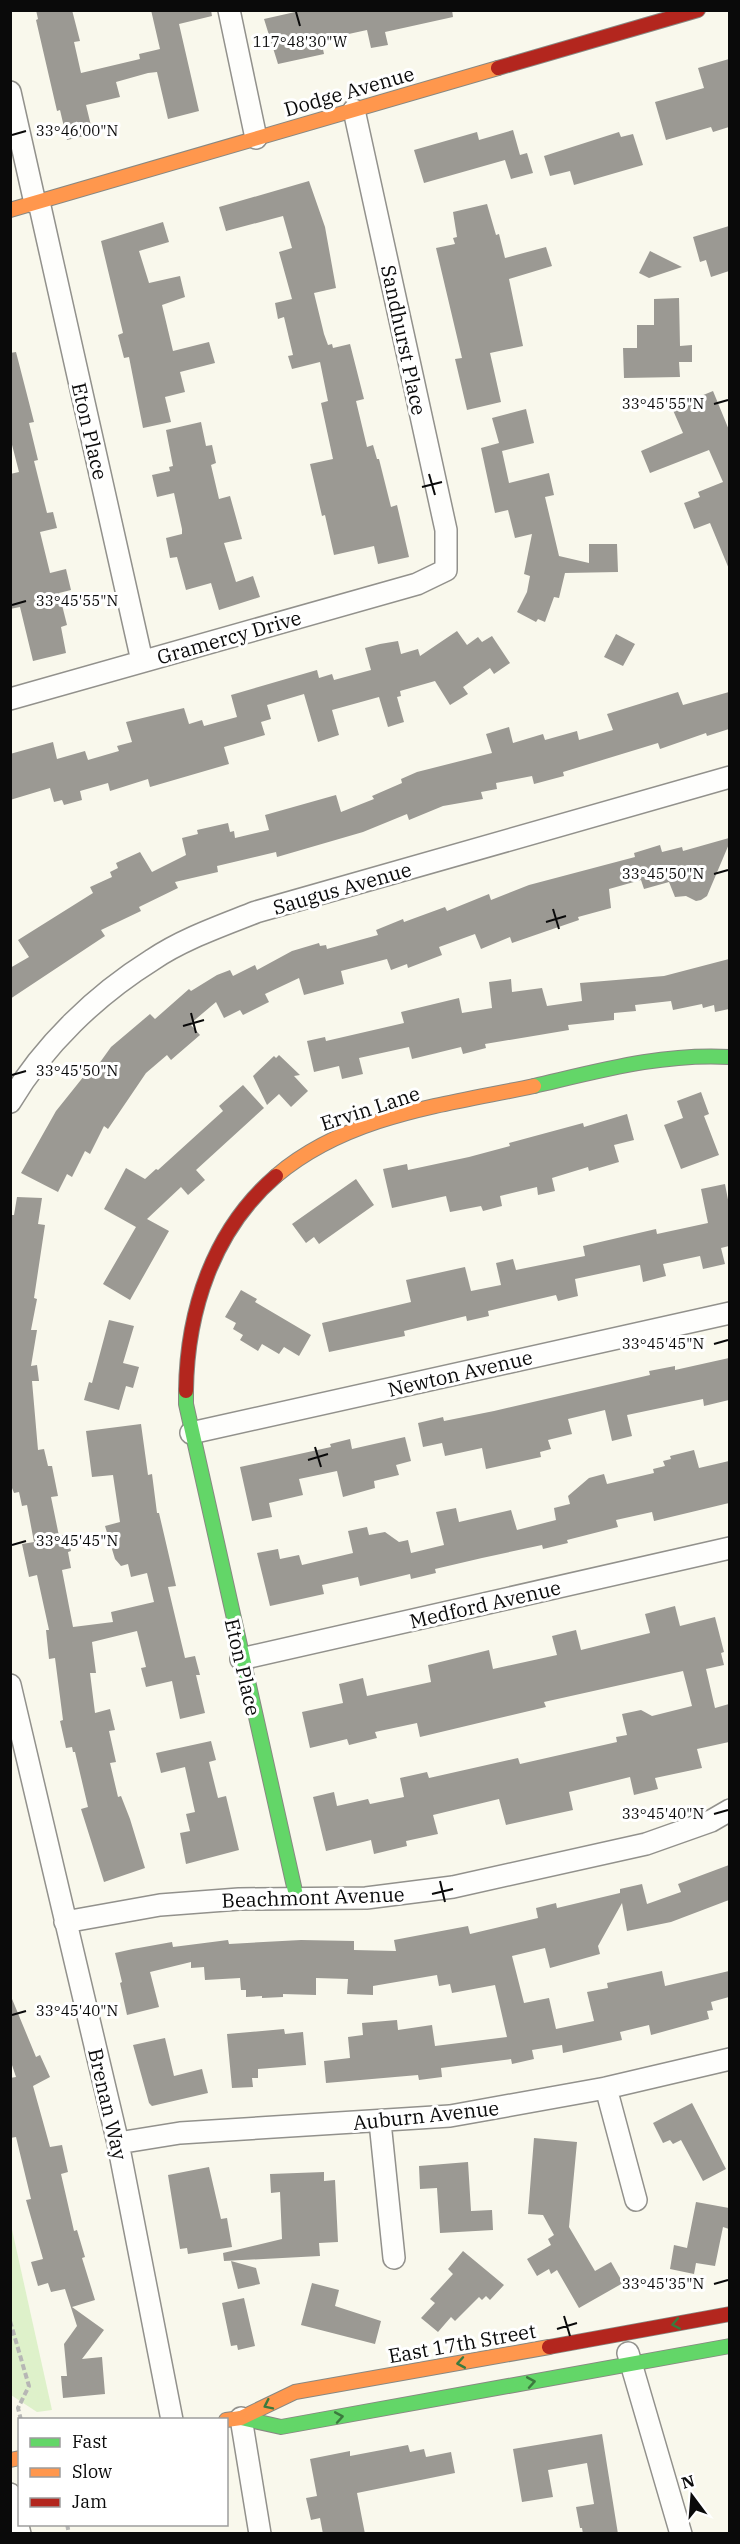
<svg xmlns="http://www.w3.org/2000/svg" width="740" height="2544" viewBox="0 0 740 2544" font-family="'IBM Plex Serif',serif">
  <rect width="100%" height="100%" fill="#f9f8ec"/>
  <path fill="#def1ca" d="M10 2225H11L52 2410 37 2412 11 2395Z"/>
  <path fill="#9b9993" d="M36 10H72L80 41 74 42 81 73 140 59 139 54 160 49 151 10H211L212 16 179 24 199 111 168 119 157 72 148 73 116 82 120 97 86 105 93 134 67 140 60 110 57 111 36 20 38 19Z
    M304 10H452L453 17 385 32 388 45 371 48 367 30 321 40 324 54 278 64 264 19Z
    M729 59V127L713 132 711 127 666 140 655 102 704 88 698 68Z
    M513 130 520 155 527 153 533 173 511 179 505 160 424 183 414 150 477 132 479 140Z
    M619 132 621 137 633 134 643 165 574 185 570 171 550 176 544 156Z
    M309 181 325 227 336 288 314 293 324 334 328 345 332 344 333 348 350 344 364 399 356 401 367 447 373 445 377 459H379L391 507 397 505 409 557 378 564 374 546 334 555 325 515 322 516 310 464 333 459 321 403 328 401 320 362 292 369 288 356 293 355 284 317 278 319 275 303 292 299 279 252 292 248 283 216 226 231 219 207Z
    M487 204 496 235 499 234 505 258 546 247 552 266 509 279 523 346 490 353 501 402 467 410 455 359 462 358 436 248 455 244 453 238 457 237 453 212Z
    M163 222 169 242 139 251 149 283 180 276 185 297 162 305 173 351 209 342 215 363 180 372 185 392 165 397 171 422 143 428 129 357 124 358 118 335 123 333 101 241Z
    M729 226V271L711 277 706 260 700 262 693 237Z
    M650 251 682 267 649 278 639 273Z
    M679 298 680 346 692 345V362H679L680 377 624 378 623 348H637V325H654V299Z
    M16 352 34 422 29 423 38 460 34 461 47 513 53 512 57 528 40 532 50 573 66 569 71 590 59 593 67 625 61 627 66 653 33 661 20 607 10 609V474L19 472 10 437V353Z
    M713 391 729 430V569L710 523 694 529 684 503 700 497 698 492 723 482 709 450 650 473 641 451 683 433 672 408Z
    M526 409 534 443 502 451 509 483 549 473 554 495 545 497 559 556 589 563V544H617L618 572 565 573 559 598 554 597 545 622 538 619 536 622 517 612 527 592 530 576 524 574 532 534 515 538 508 510 495 513 481 448 499 443 492 418Z
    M201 422 206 446 212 445 216 463 211 465 219 499 230 496 242 539 224 543 236 582 253 576 260 597 219 610 211 583 186 590 177 557 170 558 166 538 182 534V529L174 493 157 497 152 475 170 471 169 467 173 466 166 430Z
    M457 631 467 645 478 637 482 642 492 636 510 663 494 674 490 668 463 687 468 694 450 705 435 681 400 691 401 696 397 697 404 722 388 727 379 697 332 710 339 735 318 742 304 694 267 705 271 719 261 722 265 735 224 747 229 764 150 787 148 779 110 791 108 783 80 791 82 800 64 805 62 800 54 802 50 788 10 800V754L53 742 57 759 85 751 88 760 119 751 117 746 132 742 126 722 184 708 189 724 202 720 204 726 237 717 231 695 317 670 319 678 332 674 334 680 371 670 365 648 380 644 398 641 401 654 418 649 420 656Z
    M616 634 635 644 623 666 604 657Z
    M678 692 683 705 729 692V729L707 736 706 733 660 749 658 743 563 772 564 776 534 784 532 776 496 783 497 789 481 792 483 799 443 806 409 820 407 814 363 832 277 857 276 852 217 866 218 872 175 882 178 888 139 907 141 911 101 930 105 936 10 999V968L29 957 18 940 93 893 90 887 112 877 110 872 118 868 116 863 140 852 152 872 186 855 182 838 198 834 197 830 228 823 230 832 234 831 235 838 269 830 265 815 336 795 341 812 374 799 372 796 402 783 401 779 417 772 492 753 486 734 509 727 513 743 543 734 545 740 577 731 579 740 613 730 607 714Z
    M729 838V844L707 896 701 900 696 901 686 896 675 897 669 882 644 889 641 880 609 889 611 908 578 917 579 920 512 943 510 937 481 949 475 934 439 947 442 955 408 968 407 964 391 970 387 959 341 971 344 984 304 995 299 978 265 994 269 1002 243 1015 240 1010 224 1018 216 1002 190 1024 200 1035 171 1060 167 1055 146 1073 108 1129 104 1126 90 1154 85 1151 72 1177 67 1174 58 1192 21 1173 56 1111 84 1076 88 1079 111 1047 150 1014 155 1019 189 989 191 991 217 975 230 970 233 976 255 965 257 970 292 951 319 943 320 946 326 945 327 949 378 935 376 930 403 919 404 922 445 907 447 911 489 894 491 900 529 885 635 857 634 853 660 845 662 852 682 847 683 851Z
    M729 959V1009L715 1012 714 1005 703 1008 702 1004 673 1010 671 1001 635 1005 636 1011 614 1013V1020L568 1025 569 1030 485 1044 486 1048 463 1054 461 1047 412 1059 409 1047 359 1058 363 1074 342 1079 339 1066 314 1072 307 1041 325 1037 326 1041 404 1023 401 1012 459 998 462 1013 492 1008 489 982 511 979 512 992 542 988 547 1006 582 1001 580 983 664 976Z
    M279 1055 300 1075 294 1076 308 1091 291 1107 279 1094 267 1105 253 1076 274 1056 276 1058Z
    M243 1085 264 1108 196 1170 205 1180 188 1195 181 1187 147 1219 169 1231 130 1300 103 1284 136 1227 104 1209 126 1168 145 1179 156 1169 158 1170 223 1111 219 1106Z
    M701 1092 709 1114 704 1116 719 1155 681 1169 664 1125 683 1118 677 1101Z
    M627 1114 634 1140 614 1145 619 1162 589 1171 588 1167 552 1178 555 1191 538 1195 537 1187 500 1196 502 1206 483 1211 481 1206 450 1212 446 1196 392 1208 383 1169 407 1164 408 1170 469 1157 510 1146 509 1143 583 1123 584 1127Z
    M356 1179 374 1205 319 1244 314 1237 306 1243 292 1224Z
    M725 1184 729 1205V1246L721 1248 725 1264 703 1269 700 1256 663 1264 666 1276 643 1282 640 1265 575 1279 578 1296 558 1301 556 1295 488 1311 489 1316 467 1321 466 1316 404 1331 405 1336 329 1352 322 1323 411 1302 406 1280 465 1267 471 1291 501 1285 496 1263 513 1259 516 1270 585 1256 583 1246 656 1229 657 1234 708 1223 701 1189Z
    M17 1197 42 1198 38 1224 45 1225 34 1298 37 1299 31 1330H37L31 1366 37 1365 39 1381H32L38 1450 44 1449 48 1466H52L58 1496 51 1497 59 1536 67 1534 71 1551 68 1552 71 1568 62 1570 73 1627 113 1622 111 1612 154 1602 147 1573 131 1577 128 1564 121 1566 115 1559 105 1526 120 1522 113 1475 92 1477 86 1431 141 1424 148 1475 152 1474 157 1513H159L176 1586 168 1587 185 1658 195 1656 200 1675H196L205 1713 180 1719 172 1681 146 1687 141 1668 146 1667 137 1631 92 1642 96 1673H90L95 1713 110 1709 115 1730 109 1731 116 1762 110 1763 118 1797 121 1796 130 1819 145 1868 104 1882 81 1809 88 1807 75 1752H73L72 1747 66 1748 60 1721 63 1720 55 1658 49 1659 46 1630H49L37 1575 29 1577 22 1544 34 1542 27 1505 22 1506 19 1492 14 1493 10 1483V1215H14Z
    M241 1290 257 1299 255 1302 311 1335 299 1356 284 1347 279 1354 262 1344 258 1351 240 1340 243 1335 233 1329 236 1323 225 1317Z
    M109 1320 134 1326 123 1363 139 1367 133 1388 126 1386 119 1410 84 1400 89 1382 92 1383Z
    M729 1358V1400L704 1406 703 1399 627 1415 632 1436 612 1441 605 1410 568 1419 572 1434 548 1440 551 1449 540 1452 541 1457 486 1469 482 1448 445 1456 442 1443 423 1447 418 1423 443 1417 444 1421 494 1411 650 1375 649 1371 675 1366V1370Z
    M405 1437 411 1461 396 1465 399 1475 374 1481 375 1488 343 1497 337 1471 299 1479 303 1495 269 1503 272 1517 252 1521 240 1467 331 1447 330 1444 350 1439 352 1449Z
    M694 1450 699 1468 729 1461V1503L654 1521 652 1512 616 1520 618 1527 567 1540 568 1543 543 1549 542 1545 482 1558 435 1569 436 1573 411 1579 410 1574 360 1586 358 1577 322 1585 324 1594 270 1606 257 1553 278 1549 280 1559 299 1555 302 1565 353 1553 348 1531 367 1527 369 1535 385 1532 399 1542 408 1540 411 1553 444 1545 436 1512 456 1508 459 1522 511 1510 517 1530 556 1520 554 1508 570 1504 568 1496 589 1478 604 1474 607 1484 654 1473 653 1469 665 1466 663 1461 671 1459 670 1456Z
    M675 1606 680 1626 715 1617 724 1652 721 1653 724 1665 706 1669 715 1708 729 1704V1742L697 1749 702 1768 655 1778 658 1789 634 1795 630 1777 569 1792 573 1810 506 1825 499 1799 433 1815 438 1834 406 1841 407 1846 374 1854 371 1840 326 1851 313 1797 334 1792 337 1806 368 1799 370 1804 404 1797 400 1778 427 1772 429 1778 518 1758 520 1764 617 1742 616 1737 627 1735 622 1714 641 1710 652 1716 692 1706 683 1671 544 1702 546 1707 420 1737 417 1723 375 1732 377 1738 349 1745 347 1739 310 1748 302 1712 343 1703 339 1684 363 1678 367 1696 431 1682 428 1665 489 1650 493 1669 557 1655 552 1636 576 1630 581 1650 650 1633 645 1614Z
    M211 1741 216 1760 209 1762 218 1798 226 1796 239 1850 186 1864 180 1833 190 1831 186 1814 195 1812 185 1767 161 1773 156 1753Z
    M729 1865V1900L671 1922 627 1931 622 1903 598 1946 600 1954 550 1968 545 1948 512 1956 524 2003 549 1998 556 2029 594 2021 587 1992 608 1988 607 1983 662 1971 665 1986 729 1971V1997L711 2002 713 2010 707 2011 709 2019 651 2035 649 2025 620 2032 622 2040 563 2053 562 2045 532 2050 534 2059 512 2064 511 2059 441 2068 442 2077 419 2080 418 2075 326 2083 324 2061 350 2058 348 2037 363 2035 362 2023 397 2020 398 2030 432 2025 435 2046 507 2037 495 1985 452 1993 450 1984 439 1986 437 1975 373 1986V1995L347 1994 348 1979 316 1978V1995L283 1994V1997L262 1998V1996L246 1997V1990H241L240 1978 205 1980 204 1967 191 1968V1962L150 1972 159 2007 127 2015 120 1983 122 1982 115 1953 133 1949 172 1942 173 1947 228 1940 229 1944 301 1940 354 1941V1950L396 1951 394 1940 468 1926 470 1934 538 1918 536 1908 556 1903 557 1908 620 1893V1889L642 1884 647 1904 681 1892 678 1884Z
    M10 1994 36 2057 40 2055 50 2077 33 2086 50 2147 62 2145 68 2172 61 2174 74 2231 77 2230 85 2257 82 2258 95 2300 72 2307 104 2330 82 2359 102 2357 105 2394 63 2398 61 2376H67L64 2344 77 2326 65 2289 51 2292 48 2283 38 2286 31 2262 43 2259 26 2200 31 2199 16 2137 10 2138V2078L16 2077 10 2059Z
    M284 2029 285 2034 303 2032 306 2065 258 2069V2078H252L253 2087 232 2088 227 2034Z
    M165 2038 174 2076 202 2069 208 2093 152 2106 149 2103 133 2045Z
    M692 2103 726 2169 703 2181 681 2140 673 2144 670 2140 663 2143 653 2123Z
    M534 2138 577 2142 569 2227 595 2271 611 2262 623 2283 579 2308 557 2270 551 2274 549 2269 537 2276 527 2259 551 2245 548 2239 554 2235 543 2215 528 2214Z
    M468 2162 471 2211 492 2210 493 2230 440 2233 437 2188 420 2189 419 2166Z
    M209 2167 221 2219 227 2218 232 2247 188 2254 187 2248 180 2249 168 2175Z
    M324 2172V2181L335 2180 338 2242 319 2243 320 2256 224 2261 223 2253 282 2239 280 2192 271 2193 270 2174Z
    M696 2202 729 2208V2229L723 2227 715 2266 696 2263 694 2274 670 2269 674 2245 687 2248Z
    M463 2251 504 2285 490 2300 486 2296 482 2300 479 2297 455 2321 451 2317 438 2332 421 2318 435 2303 430 2299 453 2274 448 2269Z
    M231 2261 256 2268 260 2284 238 2289Z
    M312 2283 339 2290 335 2306 381 2321 375 2344 301 2325Z
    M244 2298 255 2346 238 2350 237 2345 231 2346 222 2303Z
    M602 2434 618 2534H583L582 2528H580L576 2507 594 2504 587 2463 548 2470 553 2497 522 2502 513 2449Z
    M408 2445 410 2452 424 2449 426 2457 451 2452 455 2473 357 2493 365 2534H323L320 2518 311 2520 306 2498 317 2496 310 2459 350 2451V2456Z"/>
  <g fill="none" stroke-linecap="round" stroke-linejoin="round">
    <g stroke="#92918c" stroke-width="24">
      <path id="street" d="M229 10 256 138
        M10 92 35 203
        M39 202 142 661
        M10 699 417 584 446 570V530L354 110
        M10 1102C44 1045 96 995 152 960 183 939 221 926 256 912L730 777
        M191 1433 730 1313
        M241 1659 730 1548
        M10 1685 118 2143 172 2420
        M65 1922 160 1905 239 1899 366 1898 453 1887 646 1844 711 1821 730 1810
        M606 2088 636 2200
        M380 2122 394 2258
        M118 2143 180 2133 450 2116 606 2088 730 2059
        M628 2353 681 2534
        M241 2418 260 2534
        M10 2494 20 2534"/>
    </g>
    <g stroke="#888882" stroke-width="16">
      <path id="fast" d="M534 1086C599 1071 662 1053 730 1057
        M186 1391V1404L297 1900
        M241 2418 281 2427 730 2346"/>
    </g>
    <g stroke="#888882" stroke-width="16">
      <path id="slow" d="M10 210 498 68
        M276 1176C348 1115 444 1105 534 1086
        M226 2420 241 2418 295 2392 549 2347
        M10 2460 20 2458"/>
    </g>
    <g stroke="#888882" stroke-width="16">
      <path id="jam" d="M498 68 698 10
        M186 1391C187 1311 213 1230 276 1176
        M549 2347 730 2314"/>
    </g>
    <path stroke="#b7b7b5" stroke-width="4" stroke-dasharray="6 3" stroke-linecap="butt" d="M10 2321 29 2386 18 2408 21 2420
      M67 2524 69 2534"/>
    <use href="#street" stroke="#fefefc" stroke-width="21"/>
    <use href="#fast" stroke="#63d668" stroke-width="14"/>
    <use href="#slow" stroke="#ff974d" stroke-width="14"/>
    <use href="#jam" stroke="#b3261e" stroke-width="14"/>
  </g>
  <defs><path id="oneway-chevron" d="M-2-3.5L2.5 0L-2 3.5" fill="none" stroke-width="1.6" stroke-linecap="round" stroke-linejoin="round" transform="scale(1.5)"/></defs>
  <g stroke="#3b7a3e">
    <use href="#oneway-chevron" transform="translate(676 2324) rotate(169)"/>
    <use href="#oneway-chevron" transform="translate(461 2363) rotate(170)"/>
    <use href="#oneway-chevron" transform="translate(531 2382) rotate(-10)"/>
    <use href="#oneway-chevron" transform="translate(268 2405) rotate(154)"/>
    <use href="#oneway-chevron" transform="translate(339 2417) rotate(-10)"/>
  </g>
  <path fill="none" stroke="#0a0a0a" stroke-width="2" d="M296 12 300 26M12 135 26 131M714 404 728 400M429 474 435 495M422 487 442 482M12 605 26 601M714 874 728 870M553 909 559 929M546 922 566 916M191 1013 196 1033M183 1026 204 1020M12 1075 26 1071M714 1344 728 1340M315 1447 321 1467M308 1460 328 1454M12 1545 26 1541M714 1814 728 1810M440 1881 445 1902M432 1894 453 1889M12 2015 26 2011M714 2284 728 2280M564 2316 570 2336M557 2329 577 2323"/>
  <g text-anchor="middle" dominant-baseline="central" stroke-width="6" stroke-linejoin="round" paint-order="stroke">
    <g font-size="20" fill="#0a0a0a" stroke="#fff">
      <text transform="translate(349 91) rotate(-16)">Dodge Avenue</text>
      <text transform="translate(404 340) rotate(78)">Sandhurst Place</text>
      <text transform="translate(90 431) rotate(77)">Eton Place</text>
      <text transform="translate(229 637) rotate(-16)">Gramercy Drive</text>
      <text transform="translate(342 888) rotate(-16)">Saugus Avenue</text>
      <text transform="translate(370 1108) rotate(-18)">Ervin Lane</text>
      <text transform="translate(460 1373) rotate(-13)">Newton Avenue</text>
      <text transform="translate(485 1604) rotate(-13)">Medford Avenue</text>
      <text transform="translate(243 1667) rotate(77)">Eton Place</text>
      <text transform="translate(313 1897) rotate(-2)">Beachmont Avenue</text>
      <text transform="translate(108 2104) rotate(77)">Brenan Way</text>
      <text transform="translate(426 2115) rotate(-6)">Auburn Avenue</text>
      <text transform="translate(462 2343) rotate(-10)">East 17th Street</text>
    </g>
  </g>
  <g font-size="15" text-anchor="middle" fill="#0a0a0a" stroke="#fff" stroke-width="6" stroke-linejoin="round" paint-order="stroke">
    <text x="300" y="47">117°48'30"W</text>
    <text x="77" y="136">33°46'00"N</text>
    <text x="663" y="409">33°45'55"N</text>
    <text x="77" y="606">33°45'55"N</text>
    <text x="663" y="879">33°45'50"N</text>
    <text x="77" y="1076">33°45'50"N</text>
    <text x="663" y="1349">33°45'45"N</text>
    <text x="77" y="1546">33°45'45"N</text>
    <text x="663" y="1819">33°45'40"N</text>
    <text x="77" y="2016">33°45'40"N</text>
    <text x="663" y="2289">33°45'35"N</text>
  </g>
  <rect width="740" height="2544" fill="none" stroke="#0a0a0a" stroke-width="24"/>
  <rect x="18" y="2418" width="210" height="108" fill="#ffffff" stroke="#9d9d9d" stroke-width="1.5"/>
  <rect x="30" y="2438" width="30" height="9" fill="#63d668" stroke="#9d9d9d" stroke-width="1.5"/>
  <text x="72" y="2448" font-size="18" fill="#0a0a0a">Fast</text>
  <rect x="30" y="2468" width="30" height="9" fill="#ff974d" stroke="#9d9d9d" stroke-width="1.5"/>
  <text x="72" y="2478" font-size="18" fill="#0a0a0a">Slow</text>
  <rect x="30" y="2498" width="30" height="9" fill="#b3261e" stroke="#9d9d9d" stroke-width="1.5"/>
  <text x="72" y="2508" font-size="18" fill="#0a0a0a">Jam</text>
  <g transform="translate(692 2496) rotate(344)" stroke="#ffffff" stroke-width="4.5" paint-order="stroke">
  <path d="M0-4.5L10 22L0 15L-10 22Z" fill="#0a0a0a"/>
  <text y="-9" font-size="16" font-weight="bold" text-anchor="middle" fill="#0a0a0a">N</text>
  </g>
</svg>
